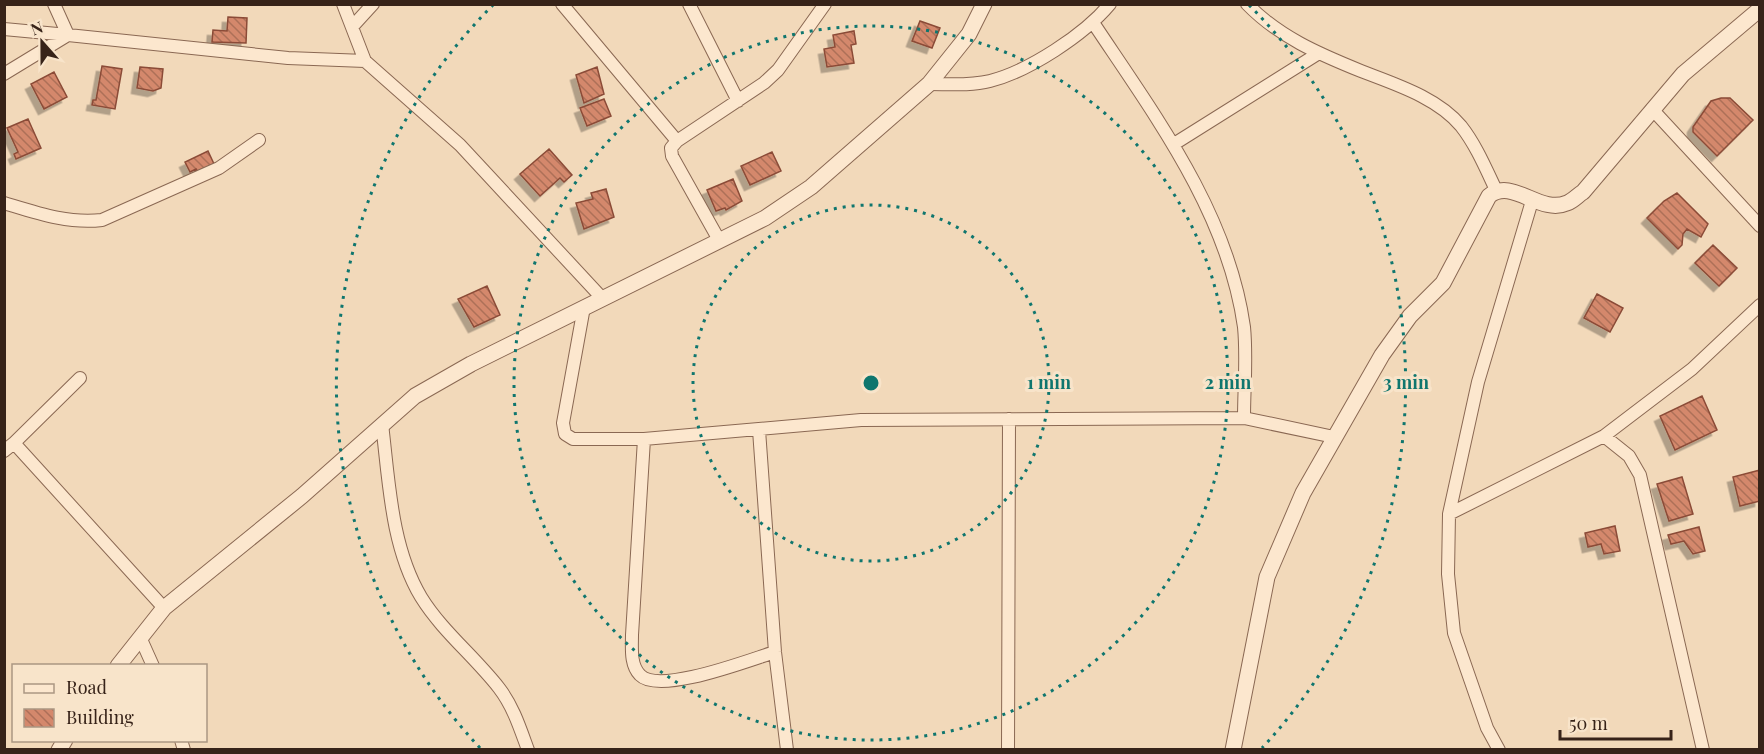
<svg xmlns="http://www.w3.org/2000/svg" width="1764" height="754" viewBox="0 0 1764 754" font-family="'Playfair Display',serif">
  <defs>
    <pattern id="building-back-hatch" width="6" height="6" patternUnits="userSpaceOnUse" patternTransform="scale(1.5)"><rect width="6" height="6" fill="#d4886c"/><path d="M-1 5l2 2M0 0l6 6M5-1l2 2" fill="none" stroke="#ad6f58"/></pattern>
    <filter id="shadow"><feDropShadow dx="-5.5" dy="5.5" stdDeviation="0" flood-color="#0004"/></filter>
  </defs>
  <rect width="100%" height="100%" fill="#f2d9ba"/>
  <path fill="url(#building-back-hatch)" stroke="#8b4b37" stroke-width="1.5" filter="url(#shadow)" d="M228 17 247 18 246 43 212 42 213 30 227 31Z
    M920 21 940 28 932 48 912 41Z
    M854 31 856 44 851 45 854 63 827 67 824 49 835 47 833 35Z
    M102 66 122 69 115 109 92 105 93 100H96Z
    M140 67 163 69 161 88 153 91 137 88Z
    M597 67 604 94 584 103 576 75Z
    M54 72 67 97 44 109 31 84Z
    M1721 98H1730L1753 120 1717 156 1693 132V127L1711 101Z
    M604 99 611 116 587 126 580 108Z
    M28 119 41 148 16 159 14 154 18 152 7 128Z
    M549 149 572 175 564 182 560 178 540 196 520 174Z
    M208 151 215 166 198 173 196 169 190 172 185 162Z
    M772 152 781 171 750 185 741 166Z
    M733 179 742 201 726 210 725 208 716 211 707 190Z
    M606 189 614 217 584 229 576 203 593 199 591 193Z
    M1677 193 1708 224 1701 237 1687 229 1683 234 1682 245 1678 249 1647 218 1664 201Z
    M1713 245 1737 268 1719 286 1695 263Z
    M487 286 500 315 474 327 458 299Z
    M1597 294 1623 308 1610 332 1584 318Z
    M1702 396 1717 430 1675 450 1660 416Z
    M1760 470V501L1740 506 1733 477Z
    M1682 477 1693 514 1669 521 1657 484Z
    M1615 526 1620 551 1604 554 1601 544 1588 547 1585 533Z
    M1699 527 1705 551 1693 554 1684 541 1671 544 1668 535Z"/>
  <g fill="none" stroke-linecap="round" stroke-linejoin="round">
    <g stroke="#8a6853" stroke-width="14">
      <path id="minor" d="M54 4 68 35 288 58 365 61
        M343 4 365 61 460 145 602 298
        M562 4 677 141
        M689 4 738 101
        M1247 4C1279 37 1319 54 1361 71 1394 84 1437 97 1461 126 1476 145 1486 169 1496 190
        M1094 24C1156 117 1228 213 1244 327 1247 357 1244 389 1244 418
        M352 27 373 4
        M4 29 68 35 4 74
        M929 84C949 84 970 86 990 81 1029 71 1084 35 1110 4
        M1652 109 1760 226
        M1174 144 1319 53
        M4 203C37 213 68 224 102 220L219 168 259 140
        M719 240 672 156 671 148 677 141 764 83 778 70 825 4
        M584 307 563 423 565 434 573 439H644L861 420 1244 418 1334 437
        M80 378 14 443 164 608
        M382 424C389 481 391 547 421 597 442 631 474 656 499 688 513 706 520 728 528 750
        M759 430 775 652 787 750
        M1604 436 1692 369 1760 305
        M644 439 632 635C632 648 630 665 640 675 659 695 749 660 775 652
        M4 451 14 443
        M1449 514 1604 436 1629 456 1640 475 1703 750
        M140 637 153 666
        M181 740 184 750
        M1008 750 1009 419
        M1499 750 1487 728 1454 633 1448 574 1449 514 1478 382 1532 201"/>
    </g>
    <g stroke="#8a6853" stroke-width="17">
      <path id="tertiary" d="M118 666 164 608 302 496 415 396 471 364 765 218 811 187 929 84 969 34 984 4
        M59 750 65 740
        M1233 750 1267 577 1303 493 1382 355 1410 316 1443 283 1489 196C1512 177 1540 215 1567 203 1573 201 1578 195 1583 192L1683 74 1760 9"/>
    </g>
    <use href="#minor" stroke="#fce7ce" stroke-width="12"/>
    <use href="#tertiary" stroke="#fce7ce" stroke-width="15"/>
  </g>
  <g fill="none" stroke="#0f766e" stroke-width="3" stroke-dasharray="3 6">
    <circle cx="871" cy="383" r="178"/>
    <circle cx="871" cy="383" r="357"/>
    <path d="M480 748A535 535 0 0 1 493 5M1249 5A535 535 0 0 1 1262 748"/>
  </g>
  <circle cx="871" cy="383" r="9" fill="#0f766e" stroke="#f8e4ca" stroke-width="3"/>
  <g font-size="18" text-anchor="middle" font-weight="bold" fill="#0f766e" stroke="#f8e4ca" stroke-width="6" stroke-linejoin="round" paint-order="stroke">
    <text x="1049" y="389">1 min</text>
    <text x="1228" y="389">2 min</text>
    <text x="1406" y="389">3 min</text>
  </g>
  <rect width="1764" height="754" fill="none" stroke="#372319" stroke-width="12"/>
  <rect x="12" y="664" width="195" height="78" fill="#f8e4ca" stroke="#ab9783" stroke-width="1.5"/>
  <rect x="24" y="684" width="30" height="9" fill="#fce7ce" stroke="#ab9783" stroke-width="1.5"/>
  <text x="66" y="694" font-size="18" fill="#372319">Road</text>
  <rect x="24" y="709" width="30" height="18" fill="url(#building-back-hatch)" stroke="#ab9783" stroke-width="1.5"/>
  <text x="66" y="724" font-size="18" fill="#372319">Building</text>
  <g transform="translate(42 42) rotate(339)" stroke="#f8e4ca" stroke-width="4.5" paint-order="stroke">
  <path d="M0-4.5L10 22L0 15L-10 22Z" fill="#372319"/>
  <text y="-9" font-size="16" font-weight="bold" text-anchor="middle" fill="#372319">N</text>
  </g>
  <path d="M1560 730v9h111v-9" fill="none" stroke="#372319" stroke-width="3"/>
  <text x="1569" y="730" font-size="18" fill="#372319" stroke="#f8e4ca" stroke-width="4.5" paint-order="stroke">50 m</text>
</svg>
